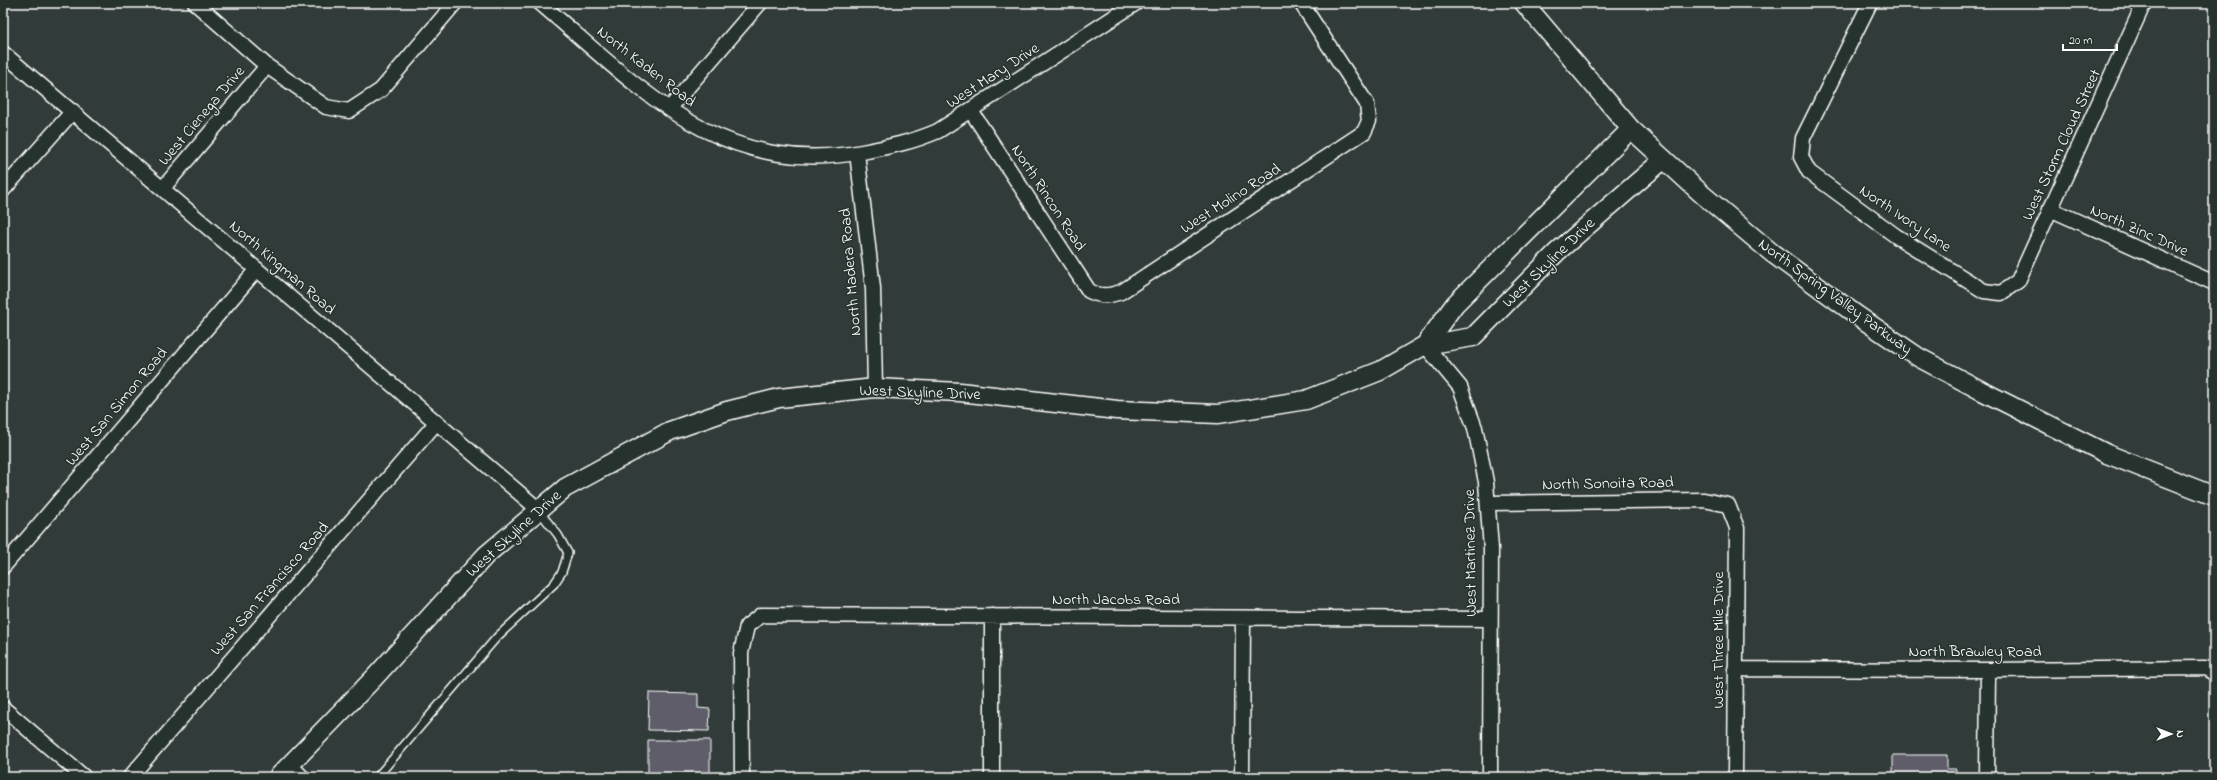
<svg xmlns="http://www.w3.org/2000/svg" width="2217" height="780" viewBox="0 0 2217 780" font-family="'Indie Flower',sans-serif">
  <rect width="100%" height="100%" fill="#313b39"/>
  <filter id="ink" filterUnits="userSpaceOnUse"><feTurbulence type="fractalNoise" baseFrequency=".025" numOctaves="2"/><feDisplacementMap in="SourceGraphic" scale="8" xChannelSelector="R" yChannelSelector="G"/><feConvolveMatrix kernelMatrix="1 2 1 2 8 2 1 2 1" color-interpolation-filters="sRGB"/></filter>
  <g filter="url(#ink)">
    <path fill="#5e5d69" stroke="#fff" d="M649 693 698 694V708L710 709 709 731 648 730Z
      M648 740H710V777H648Z
      M1893 755H1947V769H1956V777H1893Z"/>
    <g fill="none" stroke-linecap="round" stroke-linejoin="round">
      <g stroke="#fff" stroke-width="10">
        <path id="service" d="M293 763 307 777
          M377 777 497 637 554 584 562 572 568 553 558 535 539 511"/>
      </g>
      <g stroke="#fff" stroke-width="17">
        <path id="minor" d="M195 3 267 66 326 107 349 111 381 90 455 3
          M540 3C639 87 719 178 862 152 888 147 913 142 938 131L1136 3
          M1870 3 1803 138 1801 157 1809 172 1896 236 1984 291 2001 293 2018 281 2144 3
          M3 53 538 509
          M669 109 760 3
          M971 111 1089 291C1101 297 1109 296 1121 292L1364 132 1369 121 1367 104 1301 3
          M857 153 873 288 875 388
          M163 188 267 66
          M3 190 73 111
          M2050 209 2214 283
          M1425 345 1460 387 1475 428 1486 482 1491 549 1490 777
          M1488 503 1704 500 1728 505 1737 528 1735 777
          M3 567 257 269
          M992 616V777
          M1735 669 1988 670 2205 668 2214 673
          M3 708 84 777
          M130 777 436 423
          M742 777 741 653 747 626 761 615 1489 619
          M1242 777 1243 618
          M1987 777 1988 670"/>
      </g>
      <g stroke="#fff" stroke-width="21">
        <path id="tertiary" d="M1524 3 1631 129 1703 195 1772 253 1858 316 1918 357 1980 390 2107 454 2214 496
          M1425 345 1455 304 1631 129
          M278 777 374 678 486 555 565 488 670 431 727 411 779 398 875 388 960 392 1117 410 1218 414 1306 400 1380 371 1425 345 1473 337 1557 252 1664 159"/>
      </g>
      <use href="#service" stroke="#26332d" stroke-width="7"/>
      <use href="#minor" stroke="#26332d" stroke-width="14"/>
      <use href="#tertiary" stroke="#26332d" stroke-width="18"/>
    </g>
  </g>
  <g text-anchor="middle" dominant-baseline="central" stroke-width="3" stroke-linejoin="round" paint-order="stroke">
    <g font-size="16" fill="#fff" stroke="#26332d">
      <text transform="translate(646 67) rotate(38)">North Kaden Road</text>
      <text transform="translate(993 76) rotate(-33)">West Mary Drive</text>
      <text transform="translate(202 116) rotate(-50)">West Cienega Drive</text>
      <text transform="translate(2062 145) rotate(-65)">West Storm Cloud Street</text>
      <text transform="translate(1048 198) rotate(57)">North Rincon Road</text>
      <text transform="translate(1231 199) rotate(-33)">West Molino Road</text>
      <text transform="translate(1905 219) rotate(34)">North Ivory Lane</text>
      <text transform="translate(2139 231) rotate(24)">North Zinc Drive</text>
      <text transform="translate(1549 263) rotate(-44)">West Skyline Drive</text>
      <text transform="translate(282 268) rotate(41)">North Kingman Road</text>
      <text transform="translate(851 272) rotate(-95)">North Madera Road</text>
      <text transform="translate(1835 297) rotate(36)">North Spring Valley Parkway</text>
      <text transform="translate(920 393) rotate(2)">West Skyline Drive</text>
      <text transform="translate(117 407) rotate(-50)">West San Simon Road</text>
      <text transform="translate(1608 484) rotate(-1)">North Sonoita Road</text>
      <text transform="translate(514 534) rotate(-42)">West Skyline Drive</text>
      <text transform="translate(1471 553) rotate(-91)">West Martinez Drive</text>
      <text transform="translate(270 589) rotate(-49)">West San Francisco Road</text>
      <text x="1116" y="600">North Jacobs Road</text>
      <text transform="translate(1719 640) rotate(-90)">West Three Mile Drive</text>
      <text x="1975" y="652">North Brawley Road</text>
    </g>
  </g>
  <rect width="2217" height="780" fill="none" stroke="#26332d" stroke-width="16"/>
  <rect x="8" y="8" width="2201" height="764" fill="none" stroke="#fff" stroke-width="1.5" filter="url(#ink)"/>
  <g transform="translate(2171 734) rotate(90)" stroke="#26332d" stroke-width="3" paint-order="stroke">
  <path d="M0-3L7 15L0 10L-7 15Z" fill="#ffffff"/>
  <text y="-6" font-size="11" font-weight="bold" text-anchor="middle" fill="#ffffff">N</text>
  </g>
  <path d="M2063 44v6h54v-6" fill="none" stroke="#ffffff" stroke-width="2"/>
  <text x="2069" y="44" font-size="12" fill="#ffffff" stroke="#26332d" stroke-width="3" paint-order="stroke">20 m</text>
</svg>
